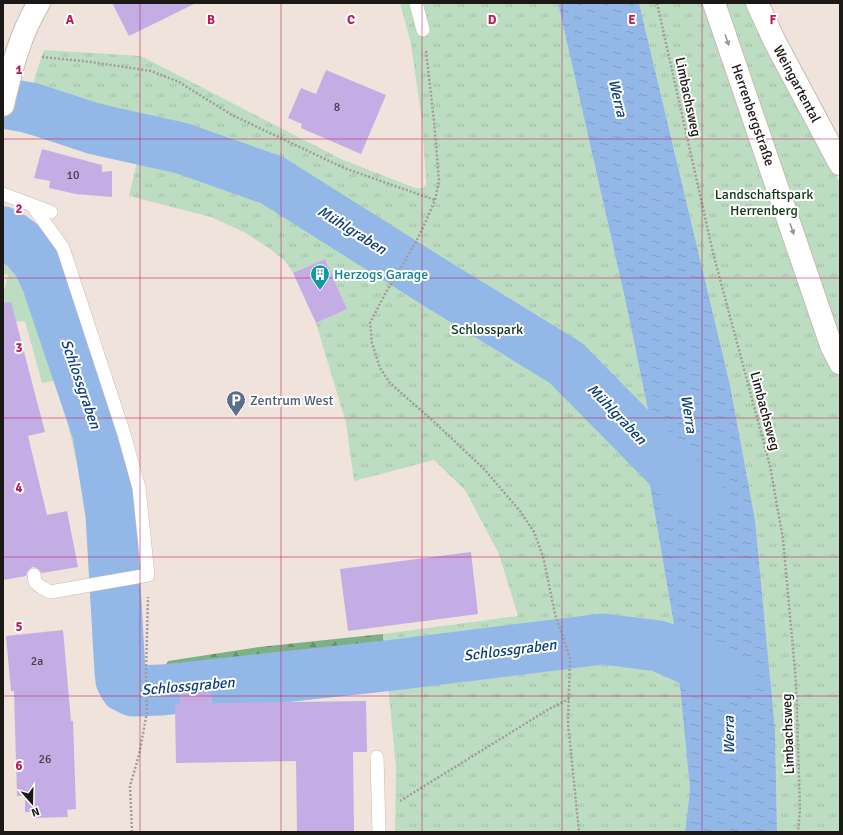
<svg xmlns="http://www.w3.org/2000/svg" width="843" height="835" viewBox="0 0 843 835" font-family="Signika,sans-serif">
  <defs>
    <pattern id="forest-firs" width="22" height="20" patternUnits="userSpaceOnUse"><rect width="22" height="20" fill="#7db087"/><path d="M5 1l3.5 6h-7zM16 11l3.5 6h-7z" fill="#668e6d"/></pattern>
    <pattern id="park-tufts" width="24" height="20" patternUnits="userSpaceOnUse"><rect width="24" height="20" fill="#bcddc1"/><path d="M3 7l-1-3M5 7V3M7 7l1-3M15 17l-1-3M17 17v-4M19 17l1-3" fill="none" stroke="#a1bda5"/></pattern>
    <pattern id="water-ripples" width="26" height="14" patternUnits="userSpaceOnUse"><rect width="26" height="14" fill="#93b8e8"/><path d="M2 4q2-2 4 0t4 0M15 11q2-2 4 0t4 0" fill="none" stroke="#7e9dc6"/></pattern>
  </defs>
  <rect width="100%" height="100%" fill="#efe3dc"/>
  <path fill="#bcddc1" d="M3 211 28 220 44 239 54 256 116 439 128 490 137 567 89 577 88 529 77 464 58 380 42 383 25 321 3 323V295L8 275 3 274Z"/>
  <path fill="url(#forest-firs)" d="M383 634 385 659 161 680V672L168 661 259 647Z"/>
  <path fill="url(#park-tufts)" d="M400 3H558L626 303 649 415 648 474 674 625 690 789 685 832H395L396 767 383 634 518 616 499 554 465 490 434 460 354 481 346 423 316 323 347 309 325 259 293 273 285 261 269 248 244 232 211 217 129 196 138 157 22 133 36 73 44 50 141 56 341 159 415 188H422L426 185V180L422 121 411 44Z
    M639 3H749L770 50 840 183V832H777L775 729 755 520 730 385Z"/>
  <path fill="url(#water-ripples)" d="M558 3H639L730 385 755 520 775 729 777 832H685L690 789 674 625 648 474 649 415 626 303Z"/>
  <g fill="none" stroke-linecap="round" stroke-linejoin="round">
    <path stroke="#93b8e8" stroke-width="51" d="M3 103 31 108 95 129 181 148 272 180 437 284 566 363 699 498
      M3 232C15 238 27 248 35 259 40 265 43 274 47 282L98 433 111 514 120 672 121 680 125 687 133 691 162 690 394 665 603 639 659 646 727 676"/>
  </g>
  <path fill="#c3ade4" d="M112 3H196L129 36Z
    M326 70 386 95 361 154 301 128 302 124 288 118 301 88 316 94Z
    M42 149 102 165V172L112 171V197L76 194 49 188 50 181 34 178Z
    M325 259 347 309 316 323 293 273Z
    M11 302 45 432 28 436 47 515 67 511 78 567 42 573 37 568 32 567 27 572 26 576 3 580V303Z
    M471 552 478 614 348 631 340 569Z
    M63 630 71 721H73L76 809 67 810 68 817 33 818V812H25V796H17L14 691H11L6 636Z
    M211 692 212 703 366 701 367 752H353L354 832H297L296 761 176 763 175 704H180L179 694Z"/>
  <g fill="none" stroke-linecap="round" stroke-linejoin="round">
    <g stroke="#c7bbb5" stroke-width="14">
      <path id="lane" d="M416 3 423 30
        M3 194 51 212
        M32 205 63 248 124 434 139 488 148 575 50 592 41 587 35 582 34 575
        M377 757 379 832"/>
    </g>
    <g stroke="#c7bbb5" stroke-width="24">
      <path id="street" d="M714 3 831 345 840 363
        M757 3 775 42 840 164
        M3 105C11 70 20 34 39 3"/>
    </g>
    <path stroke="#a49b95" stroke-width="2.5" stroke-dasharray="2 2" stroke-linecap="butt" d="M657 3 713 253 770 466 783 539 796 682 800 810 798 832
      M426 51 434 121 439 181 435 200 426 221 416 242 385 294 370 323 372 343 380 368 390 383 432 420 484 469 520 511 534 532 543 556 555 614 570 658 568 723 579 832
      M42 57 91 62 151 71 179 82 232 115 344 168 435 200
      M400 801 549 709 569 699
      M132 832 130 786 139 755 147 712 146 670 148 597"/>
    <use href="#lane" stroke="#fff" stroke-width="13"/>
    <use href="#street" stroke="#fff" stroke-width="22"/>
  </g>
  <defs><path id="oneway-solid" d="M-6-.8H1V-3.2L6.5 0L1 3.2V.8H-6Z"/></defs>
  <g fill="#999796">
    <use href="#oneway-solid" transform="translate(727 40) rotate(71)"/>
    <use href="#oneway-solid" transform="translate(792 229) rotate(71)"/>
  </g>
  <path fill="none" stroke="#c2185b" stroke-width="1" stroke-opacity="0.55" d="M140 3V832M281 3V832M422 3V832M562 3V832M702 3V832M3 139H840M3 278H840M3 418H840M3 557H840M3 696H840"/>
  <defs>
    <g id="building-pin" transform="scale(1)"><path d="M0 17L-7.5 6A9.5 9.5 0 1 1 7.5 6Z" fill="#0f9aa8" stroke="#fff"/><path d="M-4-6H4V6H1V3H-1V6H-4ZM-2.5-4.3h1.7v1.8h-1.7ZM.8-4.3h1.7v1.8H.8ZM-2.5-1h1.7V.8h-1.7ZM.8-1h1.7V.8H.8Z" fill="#fff"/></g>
    <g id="parking-pin" transform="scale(1)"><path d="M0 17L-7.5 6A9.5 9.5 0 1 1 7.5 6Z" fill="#5c6f8a" stroke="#fff"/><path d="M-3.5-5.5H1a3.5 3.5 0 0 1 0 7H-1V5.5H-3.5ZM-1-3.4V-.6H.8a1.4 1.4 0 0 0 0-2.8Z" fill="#fff"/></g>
  </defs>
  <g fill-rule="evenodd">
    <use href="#building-pin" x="320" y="274"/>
    <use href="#parking-pin" x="236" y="400"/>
  </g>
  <g text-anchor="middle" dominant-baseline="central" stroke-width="4" stroke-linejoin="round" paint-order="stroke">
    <g font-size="12" fill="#463d4a">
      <text x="337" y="107">8</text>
      <text x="73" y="175">10</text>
      <text x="37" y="661">2a</text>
      <text x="45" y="759">26</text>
    </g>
    <g font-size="14" fill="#1c1816" stroke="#fff">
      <text transform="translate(797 84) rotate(62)">Weingartental</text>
      <text transform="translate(688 97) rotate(78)">Limbachsweg</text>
      <text transform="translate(753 115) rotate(71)">Herrenbergstraße</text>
      <text transform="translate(765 411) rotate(75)">Limbachsweg</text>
      <text transform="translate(788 734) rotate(-92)">Limbachsweg</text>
    </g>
    <g font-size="14" fill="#0d3418" stroke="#fff">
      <text x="764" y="194">Landschaftspark<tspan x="764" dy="16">Herrenberg</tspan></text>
      <text x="487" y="329">Schlosspark</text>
    </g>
    <g font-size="14" fill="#0d838f" stroke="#fff" text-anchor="start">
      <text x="334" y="274">Herzogs Garage</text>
    </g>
    <g font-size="14" fill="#4e5e75" stroke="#fff" text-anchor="start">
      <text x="250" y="400">Zentrum West</text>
    </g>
    <g font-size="15" font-style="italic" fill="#0c3e77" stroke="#fff">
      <text transform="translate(618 98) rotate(77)">Werra</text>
      <text transform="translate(352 230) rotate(32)">Mühlgraben</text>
      <text transform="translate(81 384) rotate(71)">Schlossgraben</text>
      <text transform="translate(617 414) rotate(46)">Mühlgraben</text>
      <text transform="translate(689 414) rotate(81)">Werra</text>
      <text transform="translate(510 650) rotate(-7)">Schlossgraben</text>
      <text transform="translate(188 686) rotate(-5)">Schlossgraben</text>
      <text transform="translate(729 735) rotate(-91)">Werra</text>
    </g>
  </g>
  <g font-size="13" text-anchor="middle" font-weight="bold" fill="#c2185b" stroke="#fff" stroke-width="4" stroke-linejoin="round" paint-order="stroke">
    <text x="70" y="24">A</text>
    <text x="211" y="24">B</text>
    <text x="351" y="24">C</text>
    <text x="492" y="24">D</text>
    <text x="632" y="24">E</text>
    <text x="773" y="24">F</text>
    <text x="19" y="74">1</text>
    <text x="19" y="213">2</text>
    <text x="19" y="352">3</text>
    <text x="19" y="492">4</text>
    <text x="19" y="631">5</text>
    <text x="19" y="770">6</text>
  </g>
  <rect width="843" height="835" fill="none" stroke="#1c1816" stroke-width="8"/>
  <g transform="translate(32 803) rotate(160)" stroke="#ffffff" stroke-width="3" paint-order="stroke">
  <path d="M0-3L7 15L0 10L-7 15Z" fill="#1c1816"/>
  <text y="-6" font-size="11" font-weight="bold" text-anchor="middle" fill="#1c1816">N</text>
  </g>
</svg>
